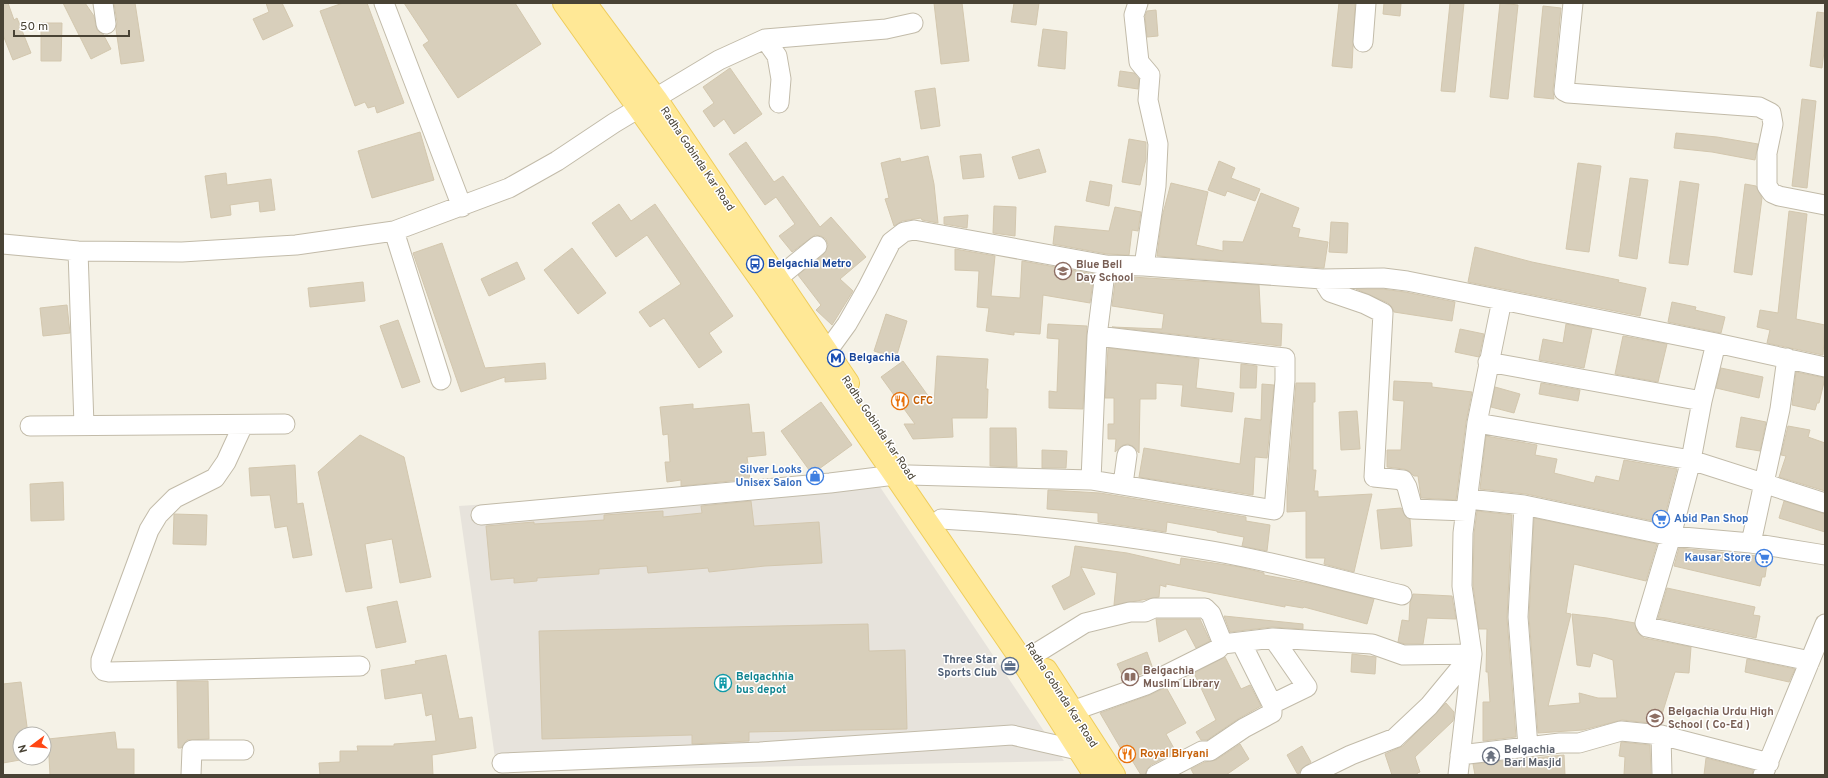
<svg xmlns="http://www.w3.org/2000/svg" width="1828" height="778" viewBox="0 0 1828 778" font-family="Overpass,sans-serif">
  <rect width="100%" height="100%" fill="#f5f2e7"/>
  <path fill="#e7e3dc" d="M874 478 1064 761 497 772 459 506Z"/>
  <path fill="#d8cfbb" stroke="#d3c7ae" d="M3 3H8L14 20 17 18 31 53 13 60 3 35Z
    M63 3H85L94 16 97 30 103 34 111 49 91 59Z
    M114 3H135L144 61 121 64 116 29 117 22Z
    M266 3H282L293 26 263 40 253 19 269 12Z
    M343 3H367L404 103 377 113 375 106 368 108 365 102 355 106 320 11Z
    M404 3H515L541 44 458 98 423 45 429 41Z
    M934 3H962L969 61 941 64Z
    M1014 3H1039L1036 25 1011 22Z
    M1339 3H1355L1352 68 1332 66Z
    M1384 3H1401L1400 16 1383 14Z
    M1450 3H1464L1455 92 1441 91Z
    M1500 3 1518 5 1508 99 1490 97Z
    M1543 6 1561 8 1553 90 1554 99 1534 97Z
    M1156 10 1158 36 1147 37 1145 16 1147 11Z
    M1817 12 1825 13V43L1822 68 1810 66Z
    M41 23H62L61 61H41Z
    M1043 29 1067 32 1065 69 1038 66Z
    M730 68 762 114 734 134 724 119 714 127 703 111 714 103 703 87Z
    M1120 71 1134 73 1139 79 1138 89 1118 86Z
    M935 88 940 126 921 129 915 91Z
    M1802 99 1816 101 1807 188 1792 186Z
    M420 132 434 180 372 198 358 151Z
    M1676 133 1717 137 1758 144 1755 160 1712 152 1674 148Z
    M1129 139 1146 142V159L1140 185 1122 182Z
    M746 142 774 182 783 176 820 227 831 217 866 257 840 279 853 291 832 325 816 310 821 305 798 275 824 254 828 245 826 239 821 236 815 235 792 252 779 236 795 224 776 197 765 205 729 154Z
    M1039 149 1046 172 1019 179 1012 157Z
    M981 154 984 177 963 179 960 156Z
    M928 156 934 184 938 223 922 220 921 218 902 221 894 226 885 199 889 198 881 163 900 158 901 162Z
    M1219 161 1235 168 1231 178 1260 189 1255 201 1227 191 1225 196 1208 190Z
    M1578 163 1601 166 1589 252 1566 249Z
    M226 173 227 185 271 179 275 210 260 212 259 201 230 205 231 215 211 218 205 176Z
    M1630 178 1648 180 1637 259 1619 256Z
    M1090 181 1112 185 1109 206 1086 201Z
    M1680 181 1699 184 1688 265 1669 263Z
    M1171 183 1208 192 1196 245 1223 251V241L1243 242 1261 193 1299 208 1292 227 1300 229 1298 237 1328 242 1324 268 1157 256 1162 217Z
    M1745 184 1756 186 1762 198 1752 275 1734 272Z
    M619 204 631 221 655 204 733 316 709 333 722 352 699 368 664 318 650 327 639 312 681 284 647 235 616 257 592 223Z
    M994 206 1016 207 1015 236 993 233Z
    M1115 207 1141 212 1138 231 1132 230 1129 255 1107 254 1053 244 1055 226 1109 231Z
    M1789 211 1807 214 1796 319 1825 325 1823 355 1767 343 1770 330 1757 327 1760 310 1778 313Z
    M968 215 967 228 944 224V217Z
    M1331 222 1348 223 1347 253 1329 252Z
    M442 243 485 368 545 363 546 379 505 382V377L461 392 413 253Z
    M1475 247 1532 262 1619 280 1618 282 1646 288 1640 316 1468 282Z
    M572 248 606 293 578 314 544 270Z
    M955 249 995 256 991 296 1020 298 1022 261 1094 274 1090 303 1043 295 1040 334 1014 332V335L986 331 989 308 977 307 979 271 955 270Z
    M517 262 525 279 489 296 481 279Z
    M1116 276 1259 285 1261 323 1282 324 1281 346 1112 327 1162 329 1164 314 1112 306Z
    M363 282 365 301 310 307 308 288Z
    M1356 289H1382L1405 292 1455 302 1452 321 1394 312 1392 307 1388 303Z
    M1672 302 1696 307 1695 310 1725 317 1721 333 1668 322Z
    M67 305 70 333 43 336 40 308Z
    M886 314 907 321 896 358 874 351Z
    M398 320 420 382 402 388 380 326Z
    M1048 324 1087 326 1083 409 1049 408V391L1057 392 1059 339 1047 338Z
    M1566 324 1592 329 1584 368 1539 360 1543 339 1563 343Z
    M1460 329 1484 334 1479 357 1455 352Z
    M1623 336 1667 344 1658 382 1615 374Z
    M1108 348 1199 359 1196 388 1234 393 1232 412 1181 406 1183 385 1156 383V399H1140L1139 453 1134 447 1128 444 1123 445 1115 452 1116 439H1108V424H1114V398H1105Z
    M937 356 988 359 986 389H988L987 418H952L953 437 913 439 904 424H915L881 377 903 361 934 404Z
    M1241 364 1257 366 1256 388H1240Z
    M1721 368 1763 377 1759 398 1716 388Z
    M1796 372 1825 378 1819 403H1817L1815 410 1792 405Z
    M1394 381 1432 383V387L1472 392 1466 422 1456 500 1421 498 1418 476H1414L1409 471 1404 469 1387 467V450H1401L1404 401 1393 400Z
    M1296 383H1315V402H1313V470H1316L1314 491H1318V497L1372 494 1354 572 1324 564 1325 558H1306V511L1287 512V492Z
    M1541 383 1580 390 1578 401 1539 394Z
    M1262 384 1274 385 1267 458 1255 457 1253 495 1139 477 1144 448 1240 464 1245 418 1261 420Z
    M1495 387 1520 394 1514 413 1491 407Z
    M821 402 852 445 812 474 781 431Z
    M693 404V409L749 404 752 433 764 432 766 455 747 457 750 479 681 486V480L667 482 665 462H670L668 434 663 435 660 407Z
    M1357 411 1360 449 1341 450 1339 412Z
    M1741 417 1766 422 1760 451 1736 447Z
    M1788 426 1810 430 1808 437 1825 443V491L1779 477 1786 456 1781 455Z
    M990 428H1016L1017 467 990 466Z
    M360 435 404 457 431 577 400 583 392 539 365 544 372 588 346 592 318 472Z
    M1486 436 1537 445 1535 455 1557 459 1554 473 1594 483 1596 476 1619 481 1624 460 1677 469 1663 523 1526 494 1480 489Z
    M1042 450 1067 451 1066 468H1042Z
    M295 465 297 504 303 503 312 555 293 558 287 526 275 528 270 495 251 496 249 468Z
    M63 482 64 520 31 521 30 484Z
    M1048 490 1100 493 1246 517V521L1270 525 1267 551 1242 546 1244 537 1217 532V531L1167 522 1166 532 1098 522V513L1047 509Z
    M751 501 754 526 819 522 822 563 765 566 709 572 708 568 648 573 647 566 599 569V574L537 578V581L514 583V578L491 580 486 526 534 522V524L604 520V515L663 511V517L702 513 701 506Z
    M1784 501 1825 514V532L1779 518Z
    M1401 508 1406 517 1410 519 1412 546 1381 549 1377 510Z
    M1477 511 1512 515 1507 618 1516 737 1483 741V702H1490L1488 672H1486L1487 629H1479L1473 585 1474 534Z
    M174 514 207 515 206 545 173 544Z
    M1534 518 1657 544 1646 581 1574 564 1566 613 1571 614 1548 706 1580 703 1579 693 1598 698H1617L1613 660 1593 653 1590 667 1577 665 1572 614 1607 618 1635 623 1637 632 1644 638 1691 647 1689 673 1675 672 1659 724 1622 720 1583 730 1538 733 1529 617Z
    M1075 546 1127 553 1180 565 1181 558 1240 567 1264 573V575L1314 584 1374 599 1367 624 1304 607 1303 608 1285 605V607L1166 584V587L1160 585 1159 597 1114 605 1117 573 1081 567 1095 594 1064 610 1052 586 1070 576Z
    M1679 548 1768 557 1765 577H1762L1760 586 1674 566Z
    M1667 588 1755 607 1753 615 1760 616 1756 638 1658 618Z
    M1413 594 1452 596 1456 619 1427 618 1423 644H1405L1398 642 1402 620 1409 621 1410 602Z
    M397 601 406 642 376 648 367 607Z
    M1224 616 1303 624V629L1272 627 1230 632Z
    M1156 619H1200L1210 641 1196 648 1186 629 1159 642Z
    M868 624 869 651 905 650 907 729 749 732V741L692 744V735L542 739 539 631Z
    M1147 652 1153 669 1125 681 1117 664Z
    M1352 654 1376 657 1375 674 1351 672Z
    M446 655 459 719 472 717 476 748 432 755 433 775H320L319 763 340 762V751H358L357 746H394V744L436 741 432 714 426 716 422 693 385 699 381 670 416 664 415 661Z
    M1225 657 1241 689 1250 685 1261 706 1238 719 1207 740H1201L1196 732 1216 720 1194 673Z
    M1747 659 1795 669 1789 682 1745 672Z
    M177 681H208L209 739 187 740 181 748H178Z
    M21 682 28 734H20V760L3 763V684Z
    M1166 687 1186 723 1166 734 1176 752 1151 765 1147 769 1145 775H1141L1130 757 1127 759 1100 713 1150 695Z
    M1446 703 1454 712 1453 721 1415 757 1420 772 1417 773 1418 775H1392L1385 754 1403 746Z
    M115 732 117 749H134V775H50L48 739Z
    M1621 742 1650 745 1651 775H1624L1625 757 1619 756Z
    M1240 744 1249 759 1226 775H1194L1191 769 1205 762 1216 760Z
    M1302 746 1311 762 1301 769 1298 775 1287 755Z
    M1564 755 1565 775H1475L1473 764Z
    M1706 758 1753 770 1752 775H1704Z"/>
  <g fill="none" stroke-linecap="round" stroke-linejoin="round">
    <g stroke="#c2bba9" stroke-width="21">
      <path id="minor" d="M103 3 106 24
        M384 3 462 207
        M1138 3 1134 15 1139 62 1150 75 1148 100 1158 144 1156 186 1144 266
        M1573 3 1564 91 1568 93 1759 107 1771 113 1773 124 1767 153V186L1772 193 1779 196 1825 205
        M765 39 777 56 781 79 779 103
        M1363 42 1366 3
        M394 231 441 380
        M3 244 78 251 182 252 296 245 394 231 509 188 557 161 614 123 719 60 765 39 886 29 913 23
        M78 251 84 425
        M778 278 817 246
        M1322 279 1330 292 1365 304 1383 313 1374 477 1403 480 1407 487 1413 509 1466 511
        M1488 362 1702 401 1691 460 1671 536 1751 543 1825 555
        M818 364 847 324 867 289 891 242 904 232 914 230 1106 265 1144 266 1322 279 1383 278 1407 281 1716 343 1825 367
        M1702 401 1716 343
        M1477 423 1691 460 1825 503
        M243 425 226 462 215 478 175 498 158 515 149 530 101 660V667L104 671 109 672 360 666
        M30 426 285 424
        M909 475 1091 480 1097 336 1106 265
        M1091 480 1274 510 1285 380V358L1097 336
        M1123 484 1127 455
        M1468 499 1524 505 1671 536 1645 623 1647 627 1810 661
        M1524 505 1518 617 1528 747
        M481 515 830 483 895 475
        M941 519C1032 524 1122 535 1212 551 1276 562 1339 580 1402 595
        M1751 543 1780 409 1787 358
        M1241 642 1272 704 1307 687 1273 638
        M1035 654 1085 623 1130 612H1145L1154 608H1205L1211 614 1223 644
        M1060 717 1072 711 1146 685 1218 649 1223 644 1273 638 1372 644 1403 655 1472 654 1429 706 1395 738 1351 755 1310 775
        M1661 735 1662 775
        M1460 755 1560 743H1579L1621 731 1661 735 1769 763
        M502 763 760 752 1012 735 1078 750 1088 745
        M191 775 192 750H244
        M1156 775 1202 751H1210L1244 728 1272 713V704
        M1458 775 1472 654 1462 586 1463 533 1477 423 1502 300
        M1763 775 1825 624"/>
    </g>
    <g stroke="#efcd5b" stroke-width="24">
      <path id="major" d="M564 3 766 287 1023 662 1095 775
        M585 3 656 99 848 383
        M1046 670 1114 775"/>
    </g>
    <use href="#minor" stroke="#fff" stroke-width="19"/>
    <use href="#major" stroke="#ffe896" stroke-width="22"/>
  </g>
  <defs>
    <g id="bus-ring" transform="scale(0.9)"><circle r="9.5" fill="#fff" stroke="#1a4fb4" stroke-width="1.5"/><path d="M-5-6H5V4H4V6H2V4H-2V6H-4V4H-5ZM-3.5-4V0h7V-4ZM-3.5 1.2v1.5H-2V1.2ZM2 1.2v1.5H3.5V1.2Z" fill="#1a4fb4"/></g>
    <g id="school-ring" transform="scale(0.9)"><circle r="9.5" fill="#fff" stroke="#8d6e63" stroke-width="1.5"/><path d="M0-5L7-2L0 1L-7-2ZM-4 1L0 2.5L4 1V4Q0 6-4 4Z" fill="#8d6e63"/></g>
    <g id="metro-ring" transform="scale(0.9)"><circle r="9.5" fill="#fff" stroke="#1a4fb4" stroke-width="1.5"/><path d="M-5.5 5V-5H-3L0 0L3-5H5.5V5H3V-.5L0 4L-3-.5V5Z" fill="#1a4fb4"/></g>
    <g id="restaurant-ring" transform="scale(0.9)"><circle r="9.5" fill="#fff" stroke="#e8710a" stroke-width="1.5"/><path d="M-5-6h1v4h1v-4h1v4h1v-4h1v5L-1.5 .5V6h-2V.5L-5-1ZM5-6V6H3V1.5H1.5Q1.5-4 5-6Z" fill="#e8710a"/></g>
    <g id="shop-ring" transform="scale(0.9)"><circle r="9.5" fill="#fff" stroke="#3f7fe0" stroke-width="1.5"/><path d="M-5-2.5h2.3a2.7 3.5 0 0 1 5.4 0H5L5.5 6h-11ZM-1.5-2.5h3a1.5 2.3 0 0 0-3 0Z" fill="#3f7fe0"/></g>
    <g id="supermarket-ring" transform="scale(0.9)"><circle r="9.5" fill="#fff" stroke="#3f7fe0" stroke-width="1.5"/><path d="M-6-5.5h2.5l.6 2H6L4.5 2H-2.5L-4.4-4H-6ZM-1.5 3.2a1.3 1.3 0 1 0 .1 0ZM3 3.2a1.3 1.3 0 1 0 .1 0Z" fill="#3f7fe0"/></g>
    <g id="office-ring" transform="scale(0.9)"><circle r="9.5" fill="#fff" stroke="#5c6f8a" stroke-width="1.5"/><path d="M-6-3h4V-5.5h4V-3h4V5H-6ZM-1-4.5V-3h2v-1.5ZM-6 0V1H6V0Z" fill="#5c6f8a"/></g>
    <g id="library-ring" transform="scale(0.9)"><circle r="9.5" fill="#fff" stroke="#8d6e63" stroke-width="1.5"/><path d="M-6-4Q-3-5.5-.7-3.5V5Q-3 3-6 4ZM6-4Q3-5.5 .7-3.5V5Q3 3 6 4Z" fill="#8d6e63"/></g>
    <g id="building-ring" transform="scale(0.9)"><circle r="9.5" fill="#fff" stroke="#0f9aa8" stroke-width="1.5"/><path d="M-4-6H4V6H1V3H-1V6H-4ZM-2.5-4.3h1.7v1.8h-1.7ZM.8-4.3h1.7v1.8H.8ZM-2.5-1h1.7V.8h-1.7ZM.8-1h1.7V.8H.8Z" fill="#0f9aa8"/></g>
    <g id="temple-ring" transform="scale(0.9)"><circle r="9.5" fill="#fff" stroke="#6b7280" stroke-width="1.5"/><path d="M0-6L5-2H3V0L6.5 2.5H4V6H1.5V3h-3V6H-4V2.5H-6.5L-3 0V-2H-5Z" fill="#6b7280"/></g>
  </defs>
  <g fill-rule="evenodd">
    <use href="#bus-ring" x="755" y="264"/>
    <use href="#school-ring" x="1063" y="271"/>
    <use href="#metro-ring" x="836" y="358"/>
    <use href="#restaurant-ring" x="900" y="401"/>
    <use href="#shop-ring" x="815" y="476"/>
    <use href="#supermarket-ring" x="1661" y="519"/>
    <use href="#supermarket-ring" x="1764" y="558"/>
    <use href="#office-ring" x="1010" y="666"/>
    <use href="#library-ring" x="1130" y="677"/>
    <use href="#building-ring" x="723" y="683"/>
    <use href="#school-ring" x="1655" y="718"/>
    <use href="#restaurant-ring" x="1127" y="754"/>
    <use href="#temple-ring" x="1491" y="756"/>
  </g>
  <g text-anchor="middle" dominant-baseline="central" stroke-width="3" stroke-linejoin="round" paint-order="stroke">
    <g font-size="11" fill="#494335" stroke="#fff">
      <text transform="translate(697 159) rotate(56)">Radha Gobinda Kar Road</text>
      <text transform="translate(878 428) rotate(56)">Radha Gobinda Kar Road</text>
      <text transform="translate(1061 695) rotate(57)">Radha Gobinda Kar Road</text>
    </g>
    <g font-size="11" font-weight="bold" fill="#164399" stroke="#fff" text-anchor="start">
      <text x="768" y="264">Belgachia Metro</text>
      <text x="849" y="358">Belgachia</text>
    </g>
    <g font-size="11" font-weight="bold" fill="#785e54" stroke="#fff" text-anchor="start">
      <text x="1076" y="265">Blue Bell<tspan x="1076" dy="13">Day School</tspan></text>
      <text x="1143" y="671">Belgachia<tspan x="1143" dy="13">Muslim Library</tspan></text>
      <text x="1668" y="712">Belgachia Urdu High<tspan x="1668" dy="13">School ( Co-Ed )</tspan></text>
    </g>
    <g font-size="11" font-weight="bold" fill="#c56008" stroke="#fff" text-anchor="start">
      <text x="913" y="401">CFC</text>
      <text x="1140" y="754">Royal Biryani</text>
    </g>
    <g font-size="11" font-weight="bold" fill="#366cbe" stroke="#fff" text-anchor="end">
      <text x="802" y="470">Silver Looks<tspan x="802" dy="13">Unisex Salon</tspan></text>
      <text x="1674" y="519" text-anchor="start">Abid Pan Shop</text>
      <text x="1751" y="558">Kausar Store</text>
    </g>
    <g font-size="11" font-weight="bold" fill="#4e5e75" stroke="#fff" text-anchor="end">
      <text x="997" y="660">Three Star<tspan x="997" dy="13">Sports Club</tspan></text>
    </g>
    <g font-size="11" font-weight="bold" fill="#0d838f" stroke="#fff" text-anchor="start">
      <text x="736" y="677">Belgachhia<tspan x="736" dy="13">bus depot</tspan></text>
    </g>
    <g font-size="11" font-weight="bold" fill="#5b616d" stroke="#fff" text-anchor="start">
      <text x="1504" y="750">Belgachia<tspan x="1504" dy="13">Bari Masjid</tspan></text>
    </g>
  </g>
  <rect width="1828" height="778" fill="none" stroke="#494335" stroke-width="8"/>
  <g transform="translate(32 746) rotate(254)"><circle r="19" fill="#ffffff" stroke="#b6b4ae"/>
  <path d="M0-3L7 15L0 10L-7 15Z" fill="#ff4714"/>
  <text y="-6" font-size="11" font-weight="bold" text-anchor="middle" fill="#494335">N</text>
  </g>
  <path d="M14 30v6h115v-6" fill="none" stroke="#494335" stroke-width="2"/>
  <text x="20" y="30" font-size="12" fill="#494335" stroke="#ffffff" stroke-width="3" paint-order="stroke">50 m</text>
</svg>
